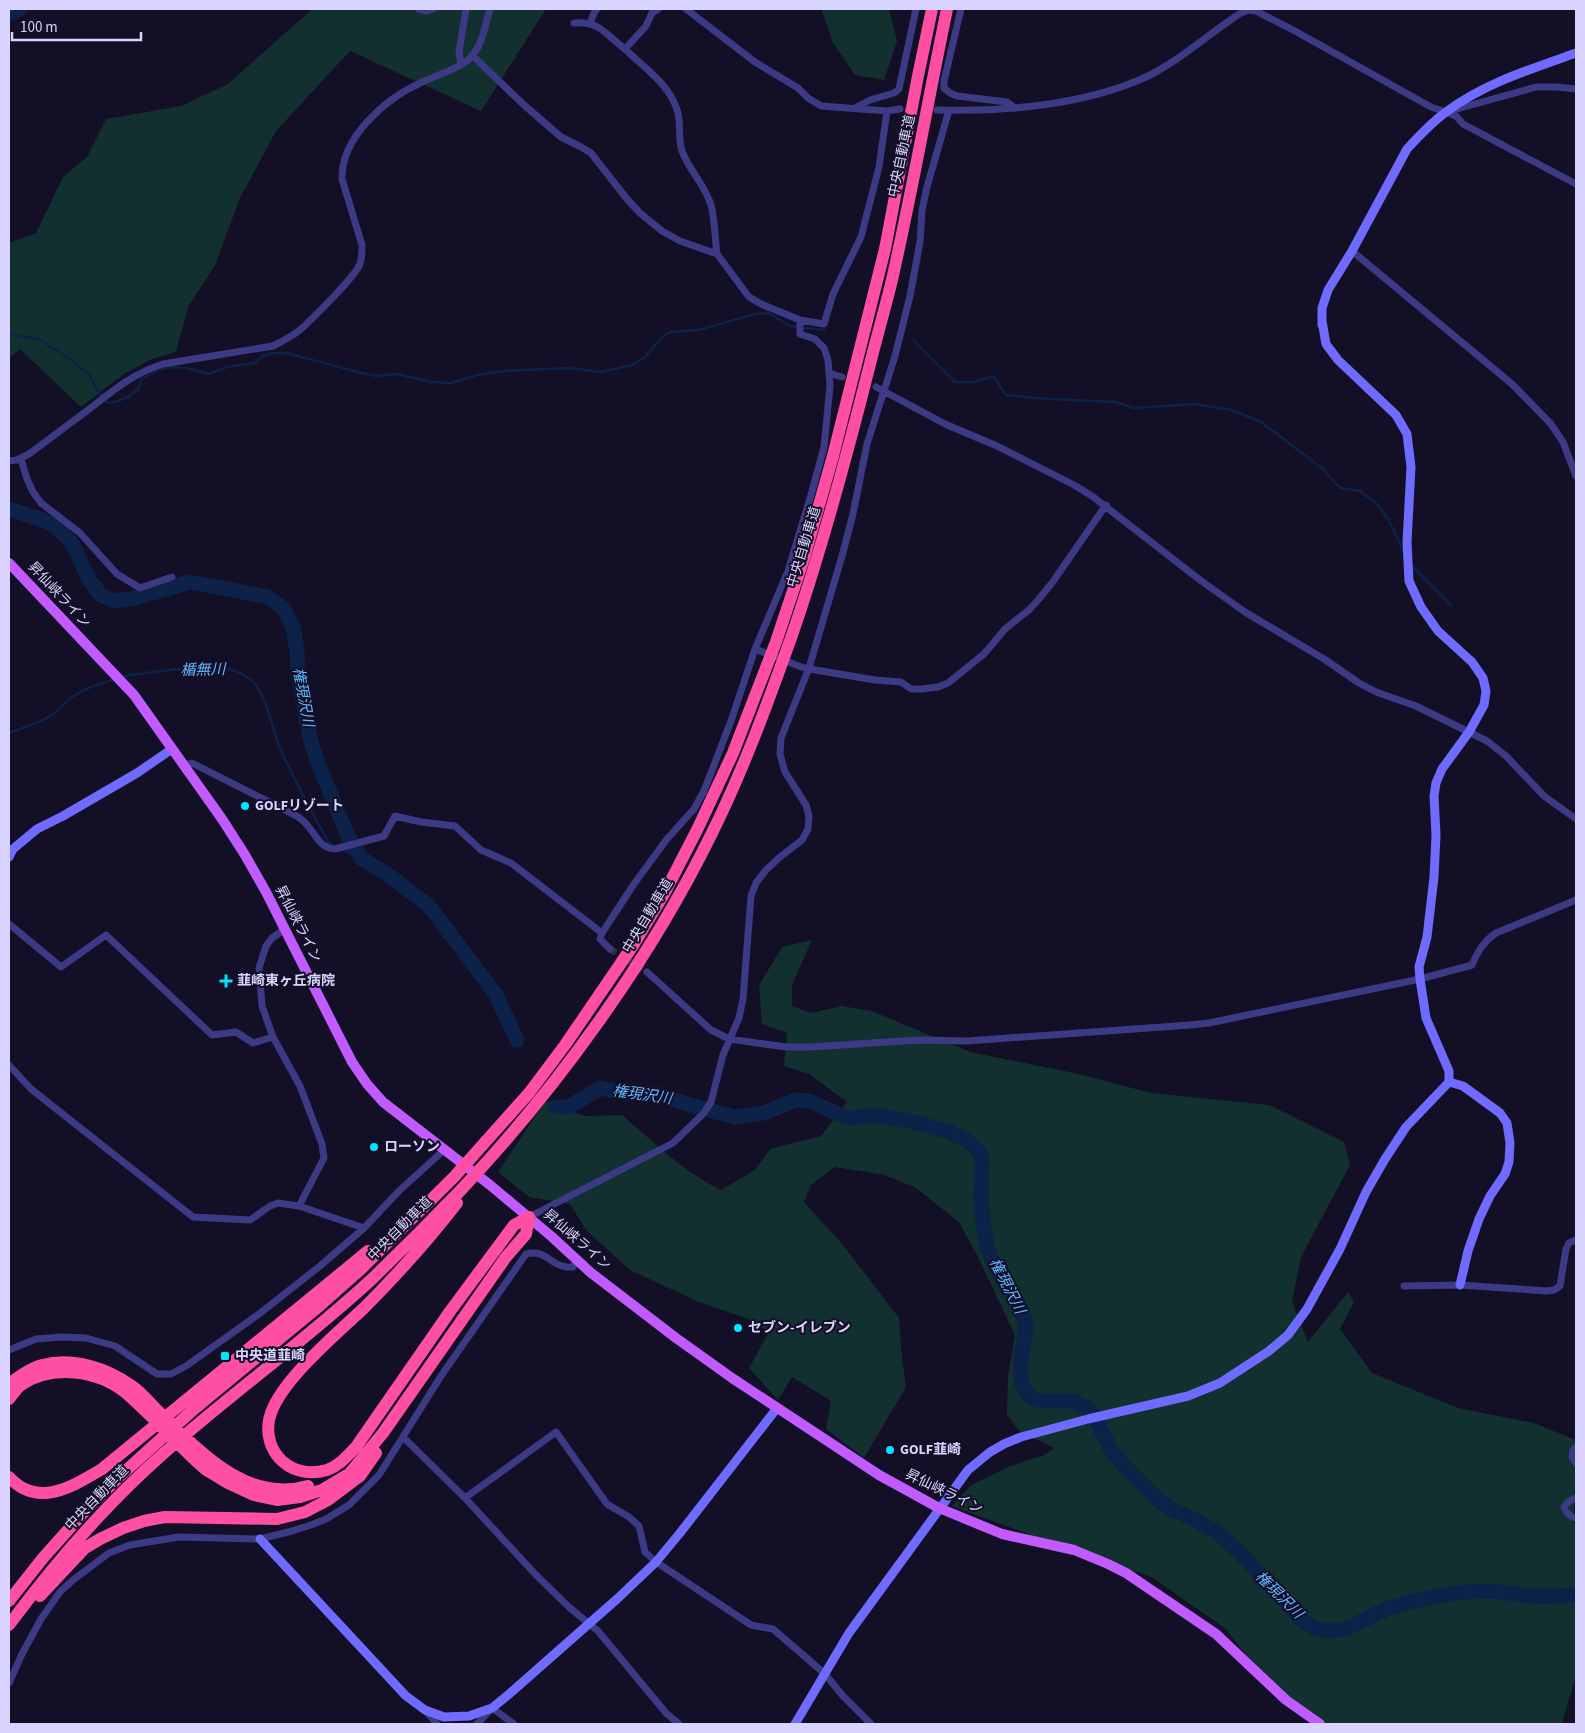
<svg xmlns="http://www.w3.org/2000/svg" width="1585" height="1733" viewBox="0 0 1585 1733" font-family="'Source Sans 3','Noto Sans JP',sans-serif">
  <rect width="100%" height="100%" fill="#130f26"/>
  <path fill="#12302f" d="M312 9H546L481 111 350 51 276 131 240 198 215 265 188 307 176 352 152 359 124 374 81 407 20 349 9 358V243L36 233 63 177 87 157 106 119 181 106 228 84Z
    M821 9H889L897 41 884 80 855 75 833 43Z
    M812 940 792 985V1006L811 1013 841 1006 872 1011 970 1052 1079 1074 1151 1093 1269 1105 1344 1142 1350 1165 1301 1257 1292 1302 1308 1342 1348 1292 1354 1302 1340 1329 1372 1373 1458 1408 1534 1423 1576 1440V1489L1574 1490V1523H1576V1675L1562 1724H1313L1280 1700 1226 1629 1150 1576 1104 1562 952 1506 971 1485 1010 1466 1044 1455 1054 1448 1019 1431 1007 1414 1008 1376 1015 1335 978 1257 959 1222 916 1188 885 1175 835 1167 811 1185 804 1202 843 1245 899 1318 902 1358 906 1387 864 1458 826 1429 831 1401 792 1377 778 1400 749 1368 769 1332 748 1319 699 1302 630 1270 586 1230 570 1204 529 1197 498 1172 545 1101 585 1116 622 1115C654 1142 682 1171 721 1190L755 1170 770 1149 821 1136 847 1102 809 1074 784 1066 787 1033 762 1024 759 985 782 947Z"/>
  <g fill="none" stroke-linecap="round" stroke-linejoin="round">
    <path stroke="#0c2248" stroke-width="2.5" d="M9 334 38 339 64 355 90 375 97 390 105 401 109 403 118 401 128 397 138 389 142 379 160 369 173 367 187 368 209 374 227 367 255 363 263 356 273 353H286L362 373 376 376 397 374 432 382 452 383 477 375 504 371 570 368 600 372 614 369 632 365 645 357 663 336 671 332 698 330 756 314 769 313 788 325 795 327 825 330
      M914 341 955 382H974L993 376 1006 395 1049 399 1115 402 1134 408 1195 404 1232 410 1261 422 1323 469 1340 488 1360 491 1378 505 1388 519 1405 554
      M1411 565 1451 605
      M121 678 130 675C157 672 207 662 232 670 240 672 250 678 255 684 268 701 272 728 280 748 294 781 312 812 329 843L337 847
      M9 733C23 728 39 723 52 715 61 709 67 700 75 695 87 687 102 683 115 679
      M342 849 362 859"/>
    <path stroke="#0c2248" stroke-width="15" d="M9 14 19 9
      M9 509 43 520 58 528 73 545 90 581 101 595 114 601 132 599 190 582 268 597 284 609 293 627 297 651 298 674 310 738 318 763 347 834 362 859 390 876 429 906 496 995 517 1040
      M555 1107H569L600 1088 623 1093 657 1094 690 1105 735 1117 764 1113 795 1100 809 1101 840 1115 852 1118 875 1115 910 1121 950 1132 964 1139 977 1149 982 1157 981 1197 983 1225 987 1247 993 1262 1008 1290 1020 1307 1027 1326 1021 1358V1382L1030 1397 1041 1401H1073L1086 1407 1092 1412 1111 1450 1125 1467 1155 1497 1171 1509 1196 1520 1220 1534 1248 1561 1303 1621C1337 1647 1365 1614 1398 1605 1427 1597 1459 1591 1489 1591 1504 1592 1519 1595 1534 1596 1548 1597 1562 1595 1576 1595"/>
    <path stroke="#312d47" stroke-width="7" stroke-dasharray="7 3.5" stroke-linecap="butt" d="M610 949 647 972"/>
    <path stroke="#3d3a85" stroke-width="7" d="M419 9 427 11 433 9
      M658 9 652 13 646 26 625 49C645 69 671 85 678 113 681 125 678 140 682 151 689 170 705 185 711 205 715 220 715 239 717 254
      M686 9 755 62 798 88 808 98 821 106 887 111 900 109
      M961 9 944 81V88L950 93 957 96 1007 102 1015 108
      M574 23C601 21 606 35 625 49
      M590 23 594 13 597 9
      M472 55 524 105 561 137 581 147 591 153 627 199 640 213 662 231 680 241 717 254 749 297 761 304 800 320V334L815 339 824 348 828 360 830 386 824 447 811 495 788 571 755 649 731 721 704 791 694 809 667 839 634 884 602 933 600 939 610 949
      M461 64 459 53 466 9
      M855 108 870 100 894 93 899 89 916 9
      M937 110C1004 112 1085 105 1146 77 1177 62 1204 38 1232 19 1240 13 1246 9 1256 11L1295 31 1431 107 1446 112 1536 87H1556L1576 89
      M1446 112 1456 116 1463 124 1576 184
      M1352 251 1512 384 1551 424 1563 442 1576 476
      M800 320 824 324 833 294 861 237 879 167 887 111
      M829 373 842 377
      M876 387 945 424 997 446 1074 485 1092 496 1200 580 1245 612 1324 659 1359 683 1376 692 1416 706 1487 741 1506 756 1544 796 1576 819
      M21 459 27 479 33 492 41 503 80 533 117 574 140 588 172 577
      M9 461 17 460 29 454C49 439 68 425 88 410 112 391 134 373 163 364L273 346C283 341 291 337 300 330 312 319 354 278 360 264 362 258 362 252 362 245L342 179C341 138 384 100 418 84 433 76 454 71 467 61 482 49 485 26 490 9
      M755 649 804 668 875 680 901 682 911 689H922L938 687 948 683 984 654 1005 629 1030 609 1038 600 1052 583 1106 505
      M185 765 192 763 287 811C292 814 298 816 302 820 314 829 318 849 335 849L384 836 395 816 421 822 455 826 481 850 511 863 602 933
      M9 924 61 967 106 935 212 1035 236 1032 253 1043 273 1037
      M285 929 272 938 266 946 259 968 262 1006 273 1037 300 1086 322 1144 324 1158 299 1206
      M647 972 711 1030 729 1039 786 1047H810L919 1040 967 1041 1190 1025 1209 1023 1420 979 1472 965C1478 951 1484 941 1496 933L1576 900
      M9 1065 31 1089 193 1217 250 1220 270 1206 278 1203 299 1206 364 1228
      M529 1217 673 1143 704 1113 711 1102 723 1055 739 1018 743 999 751 896 756 883 766 870 780 857 802 840 808 829 809 816 806 805 785 772 780 754 781 738 809 668 842 556 853 514 867 444 895 356 910 296 920 242 922 210 927 187 949 110
      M1404 1286 1460 1285 1547 1291 1554 1290 1560 1286 1566 1249 1569 1243 1576 1240
      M9 1350 36 1339 62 1337 86 1338 115 1346 157 1374H171L186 1366 259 1314 320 1266 364 1228 399 1191 444 1150
      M403 1437 465 1498 536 1575 570 1608 598 1631 666 1713 679 1724
      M1576 1447 1573 1450 1572 1457 1576 1463
      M465 1498 556 1432 607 1504 629 1517 639 1526 645 1552 656 1562 751 1625 773 1629 825 1674 843 1696 871 1724
      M1576 1498 1568 1502 1564 1507C1566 1513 1569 1517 1576 1518
      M9 1683 22 1654 41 1619 60 1592 73 1580 109 1553 130 1545 179 1537 260 1539 292 1531 311 1525 326 1519 349 1505 379 1475 441 1376 526 1254C547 1248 551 1269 573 1267L577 1260
      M425 1710 437 1724
      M477 1724 492 1708 514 1724"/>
    <path stroke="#6f6bff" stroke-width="9" d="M1322 325V308L1328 290 1352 251 1407 149C1419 136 1432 122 1446 112 1485 83 1531 69 1576 53
      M9 857 13 849 37 829 63 816 137 773 172 749
      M1449 1082 1463 1086 1500 1113 1507 1123 1510 1143 1509 1162 1505 1174 1490 1196 1479 1219 1468 1251 1460 1285
      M260 1539 406 1696 425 1710 444 1717 469 1716 492 1708 508 1695 617 1599 656 1562 680 1533 777 1408
      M795 1724 849 1633 968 1470 990 1452 1004 1444 1021 1437 1088 1419 1188 1396 1220 1383 1269 1351 1288 1335 1307 1309 1340 1249 1366 1192 1385 1159 1406 1127 1449 1082V1071L1426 1018 1420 979 1419 967 1427 937 1434 877 1436 835 1434 796 1436 783 1442 769 1469 732 1484 705 1486 691 1483 678 1472 662 1438 631 1421 607 1409 581 1407 542 1411 467 1407 434 1396 415 1338 360 1326 344 1322 321"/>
    <path stroke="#c25bff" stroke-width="10" d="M9 563 134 695 222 819 245 855 266 892 352 1062 367 1084 383 1102 490 1185 551 1236 590 1272 676 1338 732 1378 879 1475 939 1508 1002 1534 1074 1550 1108 1564 1126 1573 1216 1634 1286 1700 1320 1724"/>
    <path stroke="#ff4fa3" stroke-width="12" d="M457 1203C429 1239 396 1276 364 1308 336 1334 288 1375 273 1408 256 1445 287 1482 327 1470 339 1466 347 1456 356 1447L451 1310 514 1225 529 1217
      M9 1384C18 1377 30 1368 42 1365 73 1357 107 1368 132 1386 141 1392 149 1402 157 1410 198 1449 245 1504 308 1486
      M9 1399C13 1394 17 1388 21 1385 52 1364 98 1370 126 1393 150 1414 172 1438 195 1460L205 1469 228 1483 254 1495 277 1500 300 1497 322 1490 349 1474 383 1433 506 1257 526 1234 529 1217
      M9 1477C38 1509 73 1486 102 1469L368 1251
      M40 1596 85 1548 100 1539 123 1528 144 1521 165 1517 277 1519 305 1512 328 1500 360 1476 376 1453
      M9 1601 43 1558 84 1512 120 1476 194 1409 318 1307 361 1269 454 1177 529 1093 565 1045 634 944 664 894 698 828 733 753 776 642 804 558 833 456 885 249 918 76 932 9
      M9 1625C55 1563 106 1504 164 1453 232 1393 306 1340 372 1279 402 1250 432 1220 461 1190 557 1088 649 961 711 835 743 771 767 705 791 638 822 549 846 459 869 368 876 340 884 312 891 284 912 193 928 100 947 9"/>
  </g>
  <g fill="#00e5ff" stroke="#130f26" stroke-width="2">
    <circle cx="245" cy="806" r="5"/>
    <path d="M223.5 973.5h5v5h5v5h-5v5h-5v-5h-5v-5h5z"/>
    <circle cx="374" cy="1147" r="5"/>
    <circle cx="738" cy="1328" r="5"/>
    <rect x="220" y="1351" width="10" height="10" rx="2.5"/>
    <circle cx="890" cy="1450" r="5"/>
  </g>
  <g text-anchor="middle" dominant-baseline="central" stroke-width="4" stroke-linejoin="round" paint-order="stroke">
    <g font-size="14" fill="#d9d4ff" stroke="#130f26">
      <text transform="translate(902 156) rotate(-78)">中央自動車道</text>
      <text transform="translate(804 547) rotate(-73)">中央自動車道</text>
      <text transform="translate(59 595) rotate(47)">昇仙峡ライン</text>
      <text transform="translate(648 916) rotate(-59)">中央自動車道</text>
      <text transform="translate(298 924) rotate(63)">昇仙峡ライン</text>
      <text transform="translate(400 1229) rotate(-45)">中央自動車道</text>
      <text transform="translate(577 1240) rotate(41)">昇仙峡ライン</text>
      <text transform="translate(944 1492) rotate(26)">昇仙峡ライン</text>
      <text transform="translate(97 1498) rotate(-46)">中央自動車道</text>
    </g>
    <g font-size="14" font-weight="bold" fill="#d9d4ff" stroke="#130f26" text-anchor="start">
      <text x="255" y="806">GOLFリゾート</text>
      <text x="237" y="981">韮崎東ヶ丘病院</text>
      <text x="384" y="1147">ローソン</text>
      <text x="748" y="1328">セブン-イレブン</text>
      <text x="235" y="1356">中央道韮崎</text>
      <text x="900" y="1450">GOLF韮崎</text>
    </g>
    <g font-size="15" font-style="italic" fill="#62b6ff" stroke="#130f26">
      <text transform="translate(203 670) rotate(-1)">楯無川</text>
      <text transform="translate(303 697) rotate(80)">権現沢川</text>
      <text transform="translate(642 1095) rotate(8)">権現沢川</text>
      <text transform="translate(1007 1286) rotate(63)">権現沢川</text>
      <text transform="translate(1279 1595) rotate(45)">権現沢川</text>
    </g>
  </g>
  <rect width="1585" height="1733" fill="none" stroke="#d9d4ff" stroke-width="20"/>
  <path d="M12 32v8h129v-8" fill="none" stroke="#d9d4ff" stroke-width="2.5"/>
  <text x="20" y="32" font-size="15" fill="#d9d4ff" stroke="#130f26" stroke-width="4" paint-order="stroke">100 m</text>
</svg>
